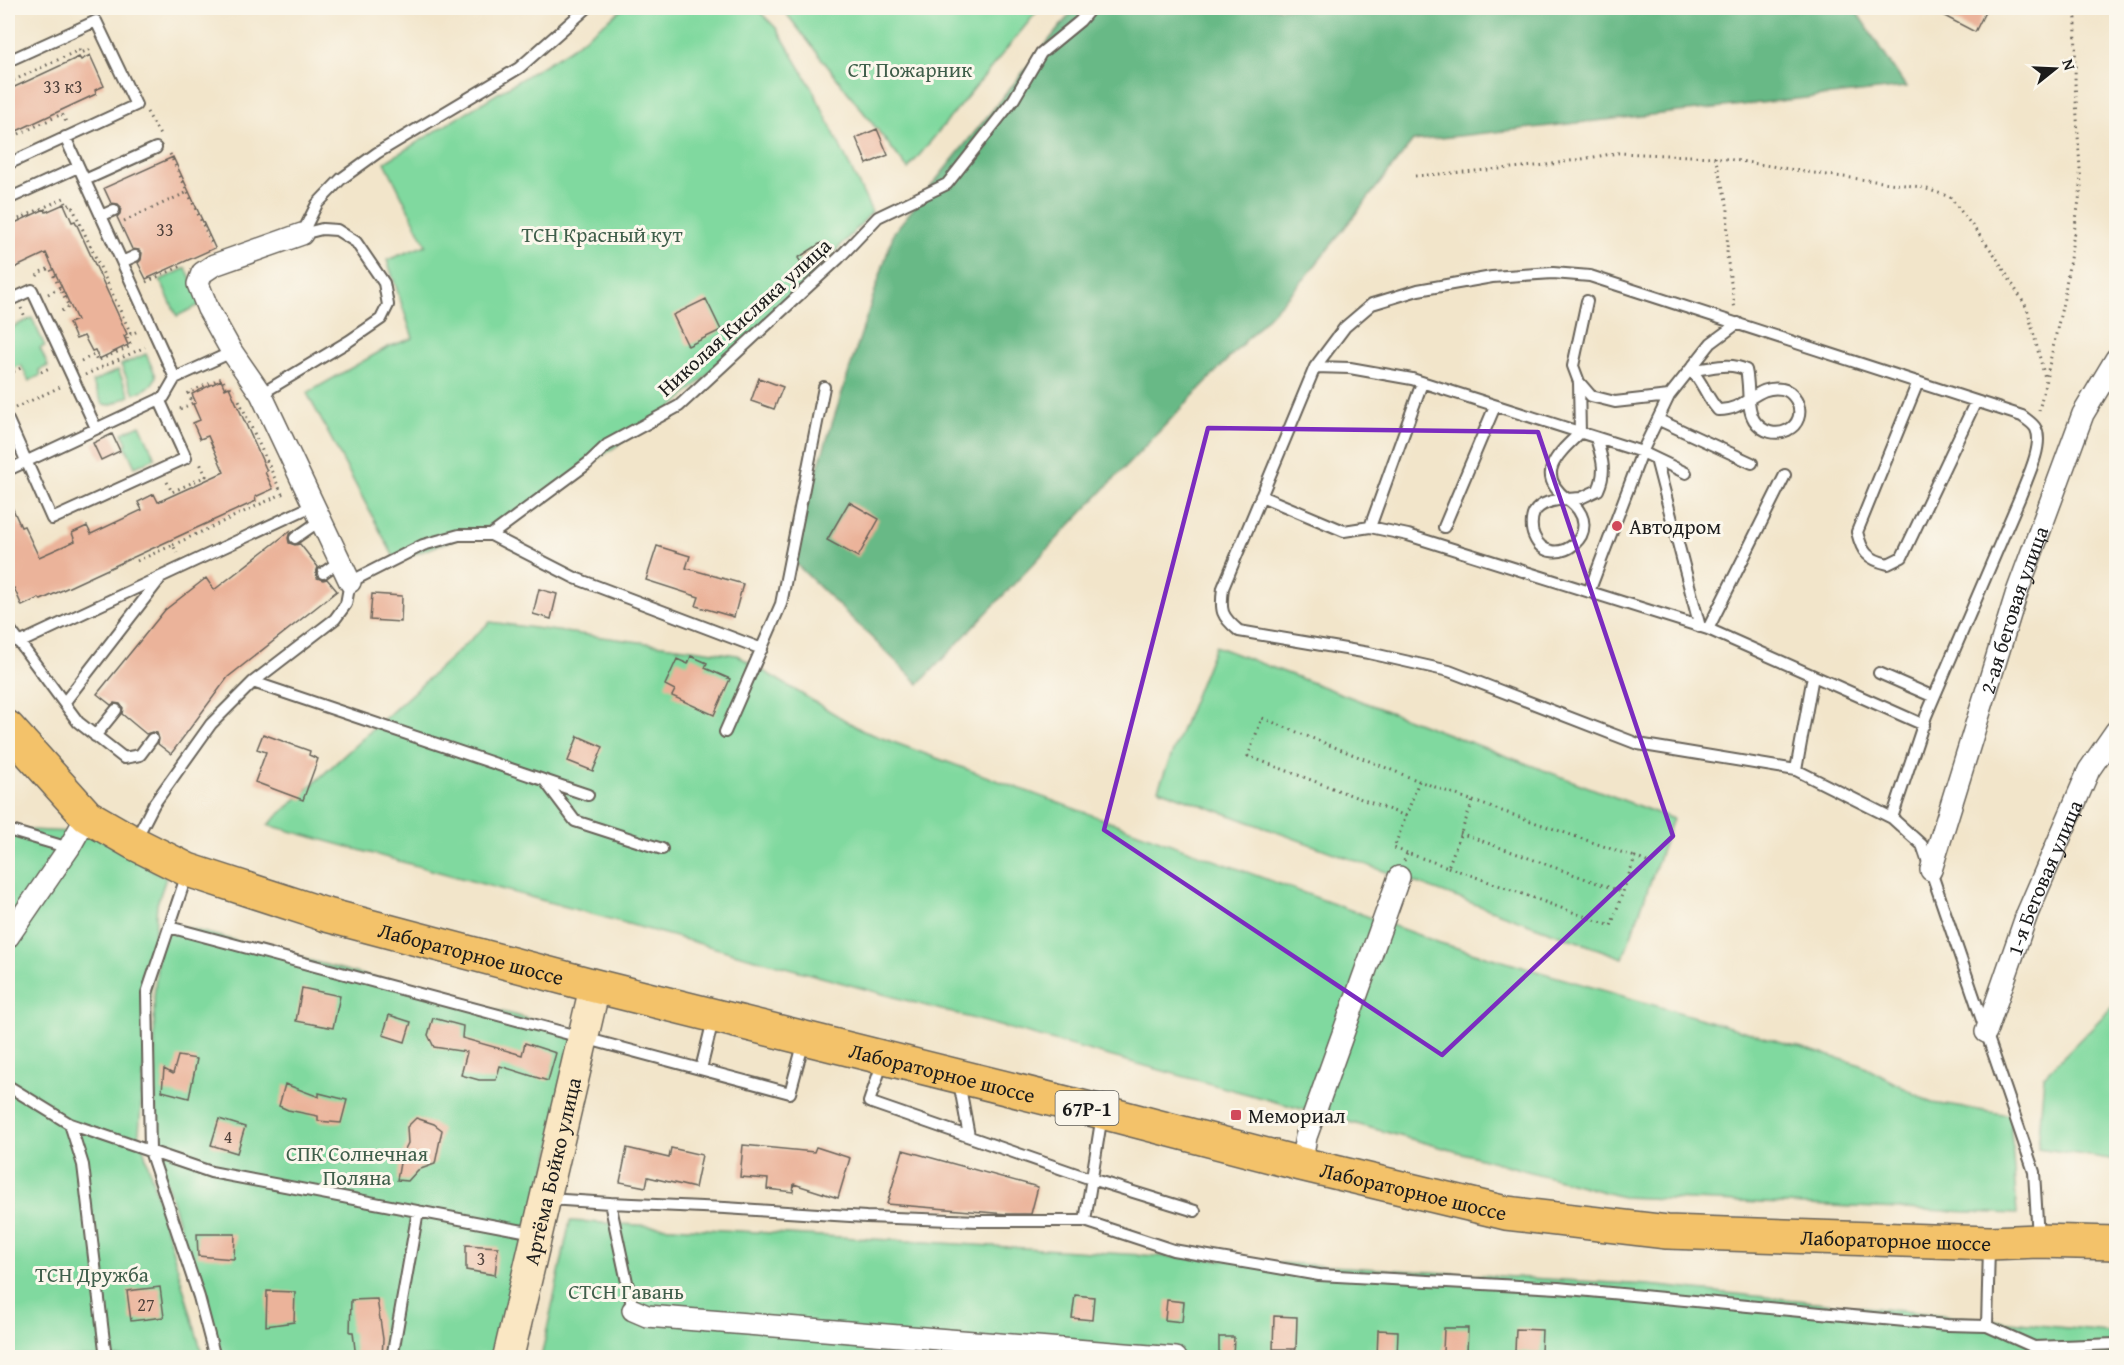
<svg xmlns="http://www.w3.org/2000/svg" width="2124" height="1365" viewBox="0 0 2124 1365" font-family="'Gentium Book Plus',serif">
  <rect width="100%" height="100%" fill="#fbf7ec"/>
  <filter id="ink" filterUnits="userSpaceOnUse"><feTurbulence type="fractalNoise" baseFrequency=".0167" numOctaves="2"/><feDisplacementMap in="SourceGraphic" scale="12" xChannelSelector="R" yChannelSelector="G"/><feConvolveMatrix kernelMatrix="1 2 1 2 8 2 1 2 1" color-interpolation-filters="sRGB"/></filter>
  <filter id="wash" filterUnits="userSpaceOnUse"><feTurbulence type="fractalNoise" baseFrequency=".008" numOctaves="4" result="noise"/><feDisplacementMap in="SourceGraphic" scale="24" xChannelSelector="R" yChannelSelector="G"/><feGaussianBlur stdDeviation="1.35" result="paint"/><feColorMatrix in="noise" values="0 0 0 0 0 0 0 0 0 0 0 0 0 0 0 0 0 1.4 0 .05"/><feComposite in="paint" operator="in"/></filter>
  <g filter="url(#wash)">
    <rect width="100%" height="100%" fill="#f2e5ca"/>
    <path fill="#80d99f" stroke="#4e7a5e" stroke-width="1.5" d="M624 8H756L777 29 811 86 872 212 806 283 674 406 514 517 396 561 307 393 388 347 413 338 387 260 426 245 385 162 567 51Z
      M782 8H1040L908 169Z
      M186 268 202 304 177 316 160 280Z
      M32 318 45 346 40 348 48 366 39 370 41 375 29 381 21 365 8 371V329Z
      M146 354 156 376C153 387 144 390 134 394L121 365Z
      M118 370 130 396 110 405 103 404 92 382Z
      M140 425 155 458 135 467 125 445 127 443 122 433Z
      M490 622 737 655 863 731 1440 943 1861 1065 1932 1103 2010 1115 2017 1214 1622 1197 268 825Z
      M1215 646 1673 819 1623 958 1158 789Z
      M8 829 92 833 166 878 157 904 139 1133 203 1357H8Z
      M161 921 578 1032 503 1357H219L156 1148 154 998Z
      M2116 1003V1160L2038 1148 2044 1076Z
      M570 1221 1648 1285 2116 1333V1358H541Z"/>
    <path fill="#68b986" stroke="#426a51" stroke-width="1.5" d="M1075 8H1854L1906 87 1413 141 1306 277 919 684 789 557 894 232Z"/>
    <g id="blocks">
      <path fill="#ebb39a" d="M1929 8H1987L1975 32Z
        M90 55 104 86 95 90 96 94 8 135V90L79 57 81 60Z
        M877 129 888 155 867 164 856 138Z
        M173 157 215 248 146 279 138 263 141 260 142 253 139 250 132 249 117 217 120 214 121 207 118 204 111 203 104 188Z
        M64 204 72 222 75 221 127 334 124 336 128 345 99 359 95 350 92 351 84 336 76 339 69 323 77 320 46 253 8 271V226L45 209 46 212Z
        M821 243 830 256 809 274 798 258Z
        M706 299 721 330 688 346 673 315Z
        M759 378 783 387 774 409 751 401Z
        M221 380 225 389 229 387 267 471 265 472 273 489 255 497 256 501 190 531 41 600 39 598 22 606 14 588 8 591V498L21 527 24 526 39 557 75 541 72 533 87 526 91 534 142 510 138 502 154 494 158 502 224 472 208 436 200 439 193 423 200 420 193 404 196 403 192 394Z
        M112 434 120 451 101 460 93 443Z
        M849 502 879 519 858 557 827 540Z
        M290 531 288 538 289 543 295 545 300 544 318 567 316 573 317 578 323 580 327 579 337 591 228 677 171 754 158 744 159 739 157 733 152 732 146 734 122 714 123 708 120 704 114 703 111 705 97 694 165 610 206 578 214 590Z
        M657 546 690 556 686 568 743 584 734 617 696 606 699 597 646 580Z
        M539 589 557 594 551 619 533 614Z
        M372 594 402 596 401 622 370 620Z
        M691 656 707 663 705 668 730 679 714 715 672 696 675 690 665 685 677 659 688 664Z
        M263 734 310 751 309 755 318 759 303 800 255 782 266 752 257 749Z
        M578 736 603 747 593 771 568 761Z
        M302 988 340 996 333 1028 296 1021Z
        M389 1015 411 1022 405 1042 383 1035Z
        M433 1018 463 1026 462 1038 522 1055 525 1043 556 1053 548 1081 500 1066 496 1080H479L461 1075 467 1052 434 1047 428 1035Z
        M178 1056 197 1059 189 1098 162 1091 164 1069 173 1074Z
        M285 1084 319 1097V1093L347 1100 341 1123 318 1121V1116L288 1110 279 1106Z
        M416 1118 434 1124 442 1130 435 1164 418 1170 408 1181 397 1180 401 1157 408 1143 407 1127Z
        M219 1119 245 1127 237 1153 211 1145Z
        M743 1145 814 1152 816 1147 850 1158 838 1198 794 1184 793 1192 767 1189 768 1179 740 1177Z
        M627 1148 669 1158 671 1148 702 1155 695 1188 648 1177 646 1187 620 1182Z
        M903 1150 1038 1187 1031 1214H1007L887 1204Z
        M197 1234H235L234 1259 198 1256Z
        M466 1245 498 1247 495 1275 466 1270Z
        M160 1287 164 1317 131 1321 127 1291Z
        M267 1291 295 1292 294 1322 266 1326Z
        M1075 1295 1094 1297 1092 1320 1072 1318Z
        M377 1299 383 1339 382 1358H356L353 1332H350L351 1300Z
        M1167 1300 1184 1302 1182 1322 1165 1320Z
        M1274 1316 1297 1317 1296 1349H1273Z
        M1444 1328H1468L1467 1353 1443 1352Z
        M1516 1329 1542 1330 1541 1352 1515 1351Z
        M1378 1330 1398 1331 1397 1358H1377Z
        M1219 1337H1234L1233 1356H1219Z"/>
    </g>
  </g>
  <g filter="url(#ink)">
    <use href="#blocks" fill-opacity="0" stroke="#676259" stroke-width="1.5"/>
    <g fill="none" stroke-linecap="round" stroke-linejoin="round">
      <g stroke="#676259" stroke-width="14">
        <path id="service" d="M8 61 96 21 136 105 8 164
          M65 137 175 378 232 352
          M85 180 156 148
          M8 199 78 167
          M101 216 114 210
          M302 234 317 204 341 179 377 153 519 68 587 8
          M122 262 135 256
          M8 301 32 290 96 428
          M1587 301 1573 366 1579 382 1591 396 1615 402 1669 396
          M1315 367 1350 368 1412 379 1642 452 1686 473
          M1691 370C1703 382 1706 397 1718 410 1746 411 1756 384 1782 389 1788 390 1793 395 1796 400 1811 427 1772 447 1754 420 1746 407 1750 386 1746 370 1728 361 1711 369 1691 370
          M1579 382 1580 433C1558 454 1534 474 1567 499L1581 498 1598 490C1607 471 1602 458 1596 438
          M1918 382 1857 532C1862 552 1867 559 1888 564L1902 557 1976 401
          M261 394 349 341 381 319 388 305 384 283 356 242 337 230 322 229 302 234
          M8 420 52 519 186 458 159 399
          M1659 420 1752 463
          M1656 459 1700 627
          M8 470 164 397 175 378
          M1261 496 1344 531 1370 527 1408 535 1708 629 1924 725
          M1567 499C1613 532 1550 575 1534 536 1531 530 1531 519 1534 513 1540 502 1555 500 1567 499Z
          M1370 527 1422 383
          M1444 527 1495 406
          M491 535 575 578 762 649
          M295 538 321 520
          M323 573 340 561
          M1589 592 1642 452 1669 396 1711 343 1738 323
          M8 627 78 722 124 758 140 755 152 739
          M1708 629 1785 475
          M19 643 314 505
          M1879 673 1934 697
          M253 682 588 795
          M64 703 159 580
          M725 732 781 604 824 387
          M95 736 116 710
          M1796 770 1813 676
          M545 781 575 821 662 849
          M1892 818 1926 716 2020 497C2026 481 2044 445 2036 429 2034 424 2027 420 2022 416L1590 276 1553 273 1492 277 1418 290 1372 304 1345 327 1315 367 1223 588C1220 611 1221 616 1239 631L1369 653 1449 671 1638 744 1796 770 1892 818 1922 845 2034 1172 2038 1238
          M8 830 69 848
          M136 839 154 804 211 724 253 682 335 619 346 604 350 582 423 545 459 535H491L587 464 607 445 679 406 839 258 878 217 947 184 1014 99 1041 53 1080 21 1091 8
          M187 874 147 993 150 1151 199 1297 215 1358
          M169 927 790 1093 804 1041
          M883 1061 869 1102 1091 1179 1195 1211
          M701 1069 713 1020
          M959 1082 969 1136
          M8 1086 70 1124 211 1172 534 1233
          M70 1124 83 1165 106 1358
          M548 1199 610 1203 633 1310
          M610 1203 725 1208 866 1217 979 1221H1085L1173 1250 1319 1275 1558 1288 1947 1325 1987 1326 2034 1347 2116 1344
          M1085 1221 1102 1115
          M1987 1326 1989 1247
          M392 1358 418 1211"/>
      </g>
      <g stroke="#676259" stroke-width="24">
        <g id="minor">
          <path d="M302 234 214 265 202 273 198 284 208 309 232 352 261 394 350 582"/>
          <path id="s1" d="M1931 870 2016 595 2083 414 2116 359"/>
          <path d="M8 937 69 848 87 816"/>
          <path id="s2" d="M1986 1032 2027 914 2089 770 2116 731"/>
          <path d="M1301 1164 1306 1137 1399 877"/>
          <path d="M633 1310 647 1316 1176 1358"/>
        </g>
      </g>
      <g stroke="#676259" stroke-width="33">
        <g id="secondary">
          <path id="s3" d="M508 1358 595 986"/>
        </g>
      </g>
      <g stroke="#676259" stroke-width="36">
        <g id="primary">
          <path id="s4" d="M8 728 87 816 134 843 188 870 323 914 595 986 1102 1112 1301 1164 1506 1213 1667 1232 1990 1243 2038 1241 2116 1243"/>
        </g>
      </g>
      <path stroke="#676259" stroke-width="3" stroke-dasharray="1.5 4.5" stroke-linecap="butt" d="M8 83 79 50 81 53 94 48
        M147 112 160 135
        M8 139 62 114 66 122
        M170 154 213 246
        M1715 157 1728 208 1727 256 1735 310
        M1415 176 1547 165 1618 153 1715 157 1820 174 1921 187 1950 197 1994 254 2027 308 2045 378
        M124 221 188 192
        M8 224 64 198 67 206 71 204 131 334 138 331
        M37 276 40 272 50 268 69 307 59 312
        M146 282 184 265
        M48 294 60 288
        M21 308 26 319
        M81 361 94 355 97 361 131 346 127 337 131 334
        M41 372 51 367
        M8 374 21 368
        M85 375 145 347
        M15 408 60 387
        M180 409 193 403 188 393 222 378 226 387 229 385 232 390 234 389
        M2039 411 2064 298 2081 187 2075 83 2076 19 2073 8
        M167 482 172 492 206 476 200 463
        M173 545 282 494 238 398
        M137 561 173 545 177 553
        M1473 801 1635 857
        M1406 816 1248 756 1262 718 1419 781
        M1460 833 1622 892
        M1404 861 1407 853 1448 867 1473 801 1419 781 1394 848 1407 853
        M1448 867 1611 926 1635 857 1649 863"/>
      <use href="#service" stroke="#fff" stroke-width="10"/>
      <use href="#minor" stroke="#fff" stroke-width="21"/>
      <use href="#secondary" stroke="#fae7c3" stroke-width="30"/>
      <use href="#primary" stroke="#f3c26a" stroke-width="33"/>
    </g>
  </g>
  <path fill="none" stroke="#7b2cbf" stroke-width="4.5" stroke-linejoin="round" d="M1208 428 1538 432 1673 836 1442 1055 1104 830Z"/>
  <g fill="#d1495b" stroke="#fbf7ec" stroke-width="2">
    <circle cx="1617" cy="526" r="6"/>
    <rect x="1230" y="1109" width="12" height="12" rx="3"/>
  </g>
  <g text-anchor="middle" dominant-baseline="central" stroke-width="6" stroke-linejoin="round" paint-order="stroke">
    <g font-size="18" fill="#50423c">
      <text x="63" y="86">33 к3</text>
      <text x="165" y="229">33</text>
      <text x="228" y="1136">4</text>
      <text x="481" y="1258">3</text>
      <text x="146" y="1304">27</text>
    </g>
    <rect fill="#fbf7ec" stroke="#5f5e5a" stroke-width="1.5" x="1055.5" y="1091" width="63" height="34" rx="4.5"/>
    <g font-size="20" font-weight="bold" fill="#1c1c1c">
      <text x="1087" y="1108">67Р-1</text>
    </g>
    <g font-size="21" fill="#3f5e4a" stroke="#fbf7ec">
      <text x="910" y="69">СТ Пожарник</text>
      <text x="602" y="234">ТСН Красный кут</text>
      <text x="357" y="1153">СПК Солнечная<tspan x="357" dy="24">Поляна</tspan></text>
      <text x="92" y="1274">ТСН Дружба</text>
      <text x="626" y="1291">СТСН Гавань</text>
    </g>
    <g font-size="21" fill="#1c1c1c" stroke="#fbf7ec">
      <text transform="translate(744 317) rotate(-42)">Николая Кисляка улица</text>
      <text stroke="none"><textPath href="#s1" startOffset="273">2-ая беговая улица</textPath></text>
      <text stroke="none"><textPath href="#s2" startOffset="165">1-я Беговая улица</textPath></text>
      <text stroke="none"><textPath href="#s4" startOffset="528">Лабораторное шоссе</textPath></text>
      <text stroke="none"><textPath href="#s4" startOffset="1014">Лабораторное шоссе</textPath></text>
      <text stroke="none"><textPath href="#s3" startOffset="192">Артёма Бойко улица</textPath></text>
      <text stroke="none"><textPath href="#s4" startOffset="1500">Лабораторное шоссе</textPath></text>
      <text stroke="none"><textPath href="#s4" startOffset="1986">Лабораторное шоссе</textPath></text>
    </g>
    <g font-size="21" fill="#1c1c1c" stroke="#fbf7ec" text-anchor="start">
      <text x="1629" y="526">Автодром</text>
      <text x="1248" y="1115">Мемориал</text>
    </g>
  </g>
  <rect width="2124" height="1365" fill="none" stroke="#fbf7ec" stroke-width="30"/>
  <g transform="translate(2055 69) rotate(72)" stroke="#fbf7ec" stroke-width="4.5" paint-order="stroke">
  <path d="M0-4.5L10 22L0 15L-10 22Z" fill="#1c1c1c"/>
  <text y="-9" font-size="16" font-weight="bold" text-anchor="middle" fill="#1c1c1c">N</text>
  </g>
</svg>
